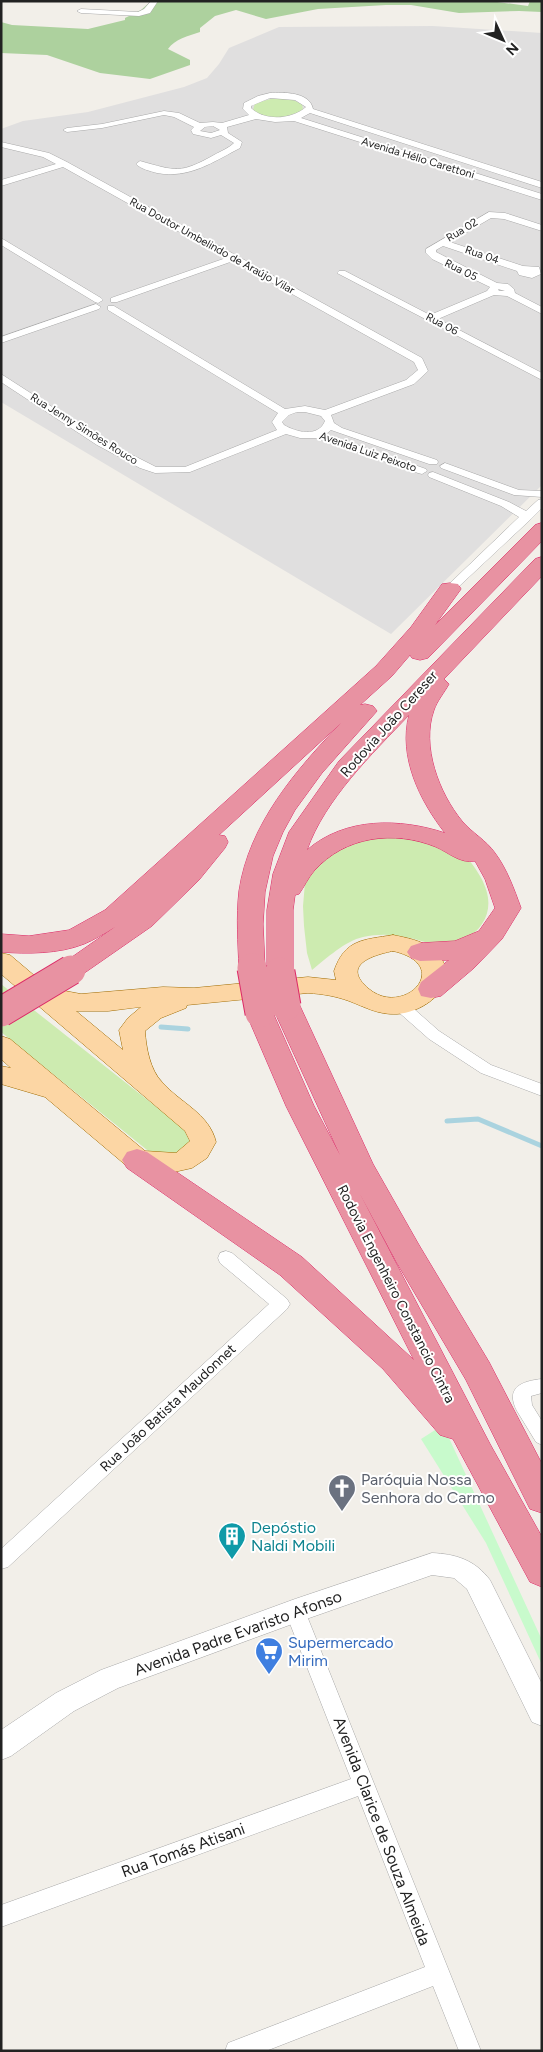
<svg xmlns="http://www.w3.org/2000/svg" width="543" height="2052" viewBox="0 0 543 2052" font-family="Figtree,sans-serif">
  <rect width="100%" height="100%" fill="#f2efe9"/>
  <path fill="#e0dfdf" d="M433 26 542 33V485L391 634 1 402V129L23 121 88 112 184 87 207 78 219 64 229 48 279 27Z"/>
  <path fill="#cdebb0" d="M275 98 291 99 302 104 303 110C289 118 266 122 253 110L255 103Z
    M398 836C421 840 445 847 466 858 472 862 477 871 480 876 495 902 490 924 464 941 445 953 425 940 405 937 392 934 377 934 363 937 345 941 327 958 312 970L307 953 304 926 303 906 305 883 322 858 368 838Z
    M1 984 183 1128 190 1142 173 1157 152 1154 1 1032Z"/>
  <path fill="#add19e" d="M151 1H490L528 6 530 1H542V12L519 11 459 13 411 5H386L318 9 266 19 236 10 215 16 200 28V32C188 36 175 39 168 49L190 60V65L150 79 100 73 47 55 1 53V22L12 25 88 29 125 20V18L141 10Z"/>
  <path fill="#c8facc" d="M443 1425 542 1640V1665L486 1543 421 1439Z"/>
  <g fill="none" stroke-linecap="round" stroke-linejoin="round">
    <path stroke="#aad3df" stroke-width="5" d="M161 1027 188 1029
      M447 1121 478 1119 542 1146"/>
    <g stroke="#a9a9a9" stroke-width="1">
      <path id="minor" d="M151 1H158L150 13 139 16 81 13 77 11 81 9 138 12 144 9Z
        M270 93C284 92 310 92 313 109L542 182V188L310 113 301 118 542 194V200L294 121 275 122 256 119 227 127 228 133 242 142 240 148C213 162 189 179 157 173 150 171 141 169 136 164L140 161C176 171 180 174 214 155 221 151 229 148 234 143L221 135 211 138 193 134 191 130 194 127 174 117 164 115 102 128 67 132 63 130 67 128 102 124 164 111 179 113 200 123 213 122 222 123 249 115 243 109 244 103 258 96ZM270 98 295 100 306 107C293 119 265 122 251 108V106ZM213 126 220 130 211 133 200 131 205 127Z
        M1 142 49 153 67 162 422 358 428 371 414 384 331 415 334 423 342 428 437 460 438 462 437 464H429L331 430 326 434 426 469 427 471 422 474 418 473 315 438H300L286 434 190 472 155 473 140 468 97 445 1 382V374L105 441 156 467H185L277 430 272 422 278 413 108 310V306H114L285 409 305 406 325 410 406 380 418 370 414 362 233 261 117 302H111V298L226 258 63 167 1 186V180L56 164 43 157 1 147ZM297 412H305L321 416 325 421C318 438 296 432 284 425L282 422 289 415Z
        M489 212 505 213 542 225V231L504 219 491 218 450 242 523 266 539 267 541 274 532 278 519 275 517 271 443 246 436 250V252L497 283 508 284 514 289 515 293 542 307V314L507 296 494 295 438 319 542 373V380L337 273 339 271H345L430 315 487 291 490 287 432 259 426 253V249ZM498 289 505 291H499Z
        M1 238 101 298 103 300 98 303 95 302 1 245Z
        M96 304 101 307 99 309 1 343V337Z
        M445 463 519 490 542 491V497L514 495 441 468 440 466Z
        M433 472 509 502 526 511 538 500 542 499V508L531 519 454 591 450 593 444 589 446 587 519 517 501 506 429 477 428 475 429 473Z
        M400 1000 405 1001 439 1031 491 1065 542 1084V1096L481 1073 429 1039 395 1009 393 1005 395 1001Z
        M226 1251 232 1253 287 1299 290 1304 287 1309 8 1567 1 1569V1549L269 1304 220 1263 218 1258 220 1253Z
        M542 1379V1393L531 1396 532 1405 542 1421V1445L536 1442 517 1411C505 1388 521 1381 542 1379Z
        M295 1602 302 1605 305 1611 481 2051H459L433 1986 266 2051H225L228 2043 425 1967 358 1796 1 1927V1905L351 1779 285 1611 288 1605Z"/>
    </g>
    <g stroke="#a9a9a9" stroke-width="1">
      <path id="tertiary" d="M432 1553C456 1554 475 1560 490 1580L542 1684V1726L532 1722 467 1589 454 1578 432 1575 295 1623 118 1688 74 1711 11 1756 1 1760V1730L56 1693 101 1670 295 1599Z"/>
    </g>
    <g stroke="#a06b00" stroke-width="1">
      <path id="primary" d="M393 935C407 938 421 940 432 949 468 978 429 1012 397 1014 378 1015 365 1007 349 1001 335 996 323 994 308 993L187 1005 186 1008 161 1018 145 1031C146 1047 150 1070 162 1082 180 1103 209 1113 216 1142L207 1158 192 1168 165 1174 137 1170 128 1167 45 1097 1 1084V1066L11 1068 1 1059V1036L10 1039 145 1151 176 1153 190 1141 185 1131 1 974V953L10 955 49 988 81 994 163 987 194 988 308 977 336 980 334 971C345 939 363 940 393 935ZM393 951C455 965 404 1018 369 989 340 965 373 955 393 951ZM141 1007 128 1018 119 1030 123 1050 76 1011H108Z"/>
    </g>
    <g stroke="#dc2a67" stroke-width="1">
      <path id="motorway" d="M542 523V541L428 658 420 660 412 658 410 655 392 676 360 705 365 704 373 706 377 711 322 773 295 810 283 832 273 856 265 892 263 924 265 968 261 974 252 977 243 974 239 968C238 943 236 917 239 891 249 824 296 770 341 723L219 835 225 836 228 842 225 848 199 880 152 926 80 976 71 979 62 976 58 970 62 964 115 927C105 933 94 940 84 944 59 954 27 954 1 952V934L29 936 69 930 105 910 376 666 411 627 442 584 450 583 458 584 461 589 435 625 535 525Z
        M542 557V576L444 679 449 684C444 693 437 701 434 710 421 746 439 793 462 821 472 833 486 840 495 853 507 869 514 889 521 908L502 939 474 968 441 996 431 998 421 996 418 989 421 982 449 960 420 961 411 958 407 952 411 946 420 943 455 941 479 931 495 908 485 879 475 861C460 864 448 852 436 847 394 830 345 836 314 871 308 878 304 887 299 894L295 895 293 910V972L289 979 280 981 271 979 267 972V910L273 874 289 832 339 761 535 559ZM409 715C398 757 420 801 445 833 400 818 345 817 307 850 325 799 372 754 409 715Z
        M286 996 296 999 300 1006 373 1164 419 1245 489 1362 542 1464V1513L530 1509 466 1380 397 1263 360 1194 490 1444 542 1537V1587L530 1582 453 1439 440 1435 383 1369 280 1275 127 1168 122 1160 127 1152 137 1149 147 1152 302 1257 414 1360 286 1106 246 1013 250 1006 260 1003 270 1006 314 1106 340 1155 272 1006 276 999Z"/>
    </g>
    <use href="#minor" fill="#fff" fill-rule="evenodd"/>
    <use href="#tertiary" fill="#fff" fill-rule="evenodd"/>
    <use href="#primary" fill="#fcd6a4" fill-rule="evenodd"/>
    <use href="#motorway" fill="#e892a2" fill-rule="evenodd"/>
    <g stroke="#dc2a67" stroke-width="31" stroke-linecap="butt">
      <path id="motorway-bridge" d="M252 968 260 1013
        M280 972 286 1006
        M1 1012 71 970"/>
    </g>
    <use href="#motorway-bridge" stroke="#e892a2" stroke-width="29"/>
  </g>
  <defs>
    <g id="church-pin" transform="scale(1.4375)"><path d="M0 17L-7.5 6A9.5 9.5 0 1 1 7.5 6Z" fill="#6b7280" stroke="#fff"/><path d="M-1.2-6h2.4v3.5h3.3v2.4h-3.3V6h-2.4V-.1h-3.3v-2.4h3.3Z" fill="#fff"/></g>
    <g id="building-pin" transform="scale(1.4375)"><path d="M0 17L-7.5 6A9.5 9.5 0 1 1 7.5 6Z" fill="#0f9aa8" stroke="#fff"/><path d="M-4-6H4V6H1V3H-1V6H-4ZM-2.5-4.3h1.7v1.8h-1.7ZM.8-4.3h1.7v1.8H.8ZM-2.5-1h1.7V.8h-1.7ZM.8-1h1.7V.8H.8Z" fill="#fff"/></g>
    <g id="supermarket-pin" transform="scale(1.4375)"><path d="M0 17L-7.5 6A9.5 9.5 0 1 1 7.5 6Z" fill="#3f7fe0" stroke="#fff"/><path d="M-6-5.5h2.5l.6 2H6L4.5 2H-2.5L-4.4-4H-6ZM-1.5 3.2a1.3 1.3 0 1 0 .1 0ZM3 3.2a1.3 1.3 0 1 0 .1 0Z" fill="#fff"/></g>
  </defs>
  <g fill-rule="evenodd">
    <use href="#church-pin" x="342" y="1488"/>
    <use href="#building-pin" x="232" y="1536"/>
    <use href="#supermarket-pin" x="269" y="1651"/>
  </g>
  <g text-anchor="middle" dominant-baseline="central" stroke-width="4" stroke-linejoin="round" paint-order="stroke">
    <g font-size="11" fill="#222" stroke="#fff">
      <text transform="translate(418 158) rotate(17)">Avenida Hélio Carettoni</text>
      <text transform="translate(462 230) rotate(-31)">Rua 02</text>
      <text transform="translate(212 246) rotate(29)">Rua Doutor Umbelindo de Araújo Vilar</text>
      <text transform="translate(482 255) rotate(19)">Rua 04</text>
      <text transform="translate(461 270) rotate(26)">Rua 05</text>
      <text transform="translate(442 324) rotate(28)">Rua 06</text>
      <text transform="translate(84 429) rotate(32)">Rua Jenny Simões Rouco</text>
      <text transform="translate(368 452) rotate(19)">Avenida Luiz Peixoto</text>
    </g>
    <g font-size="14" fill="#222" stroke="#fff">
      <text transform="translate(389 724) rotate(-48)">Rodovia João Cereser</text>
      <text transform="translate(396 1294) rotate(63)">Rodovia Engenheiro Constancio Cintra</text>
      <text transform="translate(168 1408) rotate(-43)">Rua João Batista Maudonnet</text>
    </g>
    <g font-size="16" fill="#5b616d" stroke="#fff" text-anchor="start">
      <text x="361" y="1479">Paróquia Nossa<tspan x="361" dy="18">Senhora do Carmo</tspan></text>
    </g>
    <g font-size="16" fill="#0d838f" stroke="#fff" text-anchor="start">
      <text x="251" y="1527">Depóstio<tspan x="251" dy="18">Naldi Mobili</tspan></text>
    </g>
    <g font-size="16" fill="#222" stroke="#fff">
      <text transform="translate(238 1633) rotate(-20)">Avenida Padre Evaristo Afonso</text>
      <text transform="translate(382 1831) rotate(69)">Avenida Clarice de Souza Almeida</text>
      <text transform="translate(183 1850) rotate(-20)">Rua Tomás Atisani</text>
    </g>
    <g font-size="16" fill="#366cbe" stroke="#fff" text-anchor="start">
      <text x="288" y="1642">Supermercado<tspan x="288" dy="18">Mirim</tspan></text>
    </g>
  </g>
  <rect width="543" height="2052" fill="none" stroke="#222222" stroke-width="5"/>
  <g transform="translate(503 40) rotate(134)" stroke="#ffffff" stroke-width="4" paint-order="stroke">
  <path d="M0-4L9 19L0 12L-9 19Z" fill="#222222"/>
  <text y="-8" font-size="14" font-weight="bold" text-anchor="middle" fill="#222222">N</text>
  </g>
</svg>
